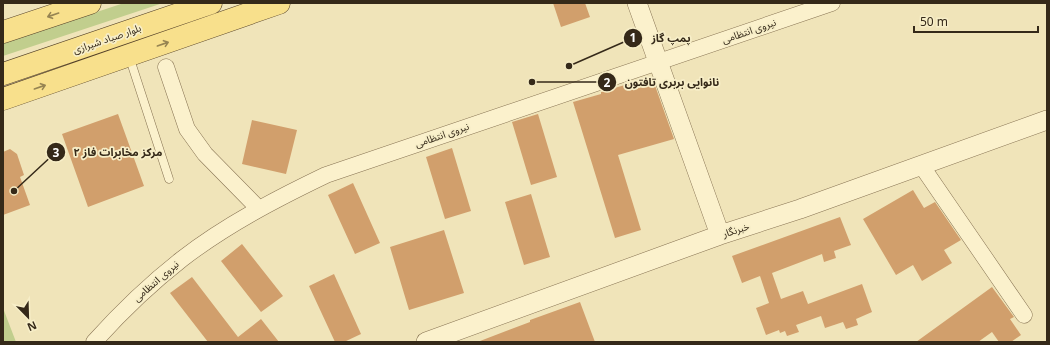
<svg xmlns="http://www.w3.org/2000/svg" width="1050" height="345" viewBox="0 0 1050 345" font-family="Georgia,'Noto Sans Arabic',serif">
  <rect width="100%" height="100%" fill="#f0e4b9"/>
  <path fill="#c1ce8d" d="M124 3H163L3 56V43Z
    M3 308 16 342H3Z"/>
  <path fill="#d19f6c" d="M553 3H585L590 17 561 27Z
    M652 77 674 139 618 155 641 230 615 238 573 102 601 94V92Z
    M118 114 144 186 88 207 62 134Z
    M538 114 557 177 531 185 512 122Z
    M252 120 297 130 286 174 242 164Z
    M452 148 471 211 445 219 426 157Z
    M10 149 17 154 24 175 20 177 30 205 3 215V152Z
    M353 183 380 243 355 254 328 195Z
    M913 190 924 208 935 202 961 240 944 250 952 263 922 281 913 265 896 275 863 219Z
    M531 194 550 257 524 265 505 202Z
    M840 217 851 245 834 251 836 258 824 262 822 254 772 273 781 299 803 291 808 304 862 284 872 312 856 319 858 325 846 329 843 322 825 328 821 316 796 325 799 332 787 336 785 331 780 333 779 330 766 335 756 308 769 303 760 276 742 283 732 256Z
    M444 230 464 293 409 310 390 247Z
    M242 244 283 296 261 312 221 261Z
    M334 274 361 334 344 342H335L309 286Z
    M192 277 238 337 261 319 279 342H208L170 293Z
    M992 287 1014 317 1010 319 1021 335 1011 342H999L992 332 978 342H916Z
    M580 302 595 342H481L480 341 530 322V320Z"/>
  <g fill="none" stroke-linecap="round" stroke-linejoin="round">
    <g stroke="#877353" stroke-width="9">
      <path id="service" d="M129 56 169 179"/>
    </g>
    <g stroke="#877353" stroke-width="17">
      <path id="minor" d="M166 67 187 129 205 154 259 209
        M921 165 1024 315
        M94 342C121 312 150 284 182 259 226 225 276 199 326 175L832 3"/>
    </g>
    <g stroke="#877353" stroke-width="20">
      <path id="tertiary" d="M637 3 720 235
        M426 342 720 235 800 209 1047 120"/>
    </g>
    <g stroke="#544028" stroke-width="23">
      <path id="primary" d="M3 32 90 3
        M3 74 211 3
        M3 99 279 3"/>
    </g>
    <use href="#service" stroke="#fbf1cc" stroke-width="8"/>
    <use href="#minor" stroke="#fbf1cc" stroke-width="16"/>
    <use href="#tertiary" stroke="#fbf1cc" stroke-width="19"/>
    <use href="#primary" stroke="#f8e08c" stroke-width="22"/>
  </g>
  <defs><path id="oneway-shaft" d="M-6 0H5M1.5-3L5.5 0L1.5 3" fill="none" stroke-width="1.6" stroke-linecap="round" stroke-linejoin="round"/></defs>
  <g stroke="#968452">
    <use href="#oneway-shaft" transform="translate(53 15) rotate(161)"/>
    <use href="#oneway-shaft" transform="translate(163 44) rotate(-19)"/>
    <use href="#oneway-shaft" transform="translate(40 87) rotate(-19)"/>
  </g>
  <g text-anchor="middle" dominant-baseline="central" stroke-width="3.5" stroke-linejoin="round" paint-order="stroke">
    <g font-size="10" fill="#352919" stroke="#f7eec8">
      <text transform="translate(749 31) rotate(-19)">نیروی انتظامی</text>
      <text transform="translate(107 39) rotate(-19)">بلوار صیاد شیرازی</text>
      <text transform="translate(442 135) rotate(-19)">نیروی انتظامی</text>
      <text transform="translate(736 230) rotate(-18)">خبرنگار</text>
      <text transform="translate(156 281) rotate(-41)">نیروی انتظامی</text>
    </g>
  </g>
  <path fill="none" stroke="#352919" stroke-width="1.5" d="M569 66L633 38M532 82L607 82M14 191L56 152"/>
  <g fill="#352919" stroke="#f7eec8" stroke-width="1.5">
    <circle cx="569" cy="66" r="4"/>
    <circle cx="532" cy="82" r="4"/>
    <circle cx="14" cy="191" r="4"/>
    <circle cx="633" cy="38" r="10"/>
    <circle cx="607" cy="82" r="10"/>
    <circle cx="56" cy="152" r="10"/>
  </g>
  <g font-size="12" text-anchor="middle" font-weight="bold" fill="#fff">
    <text x="633" y="42">1</text>
    <text x="607" y="87">2</text>
    <text x="56" y="157">3</text>
  </g>
  <g font-size="11" text-anchor="middle" font-weight="bold" fill="#352919" stroke="#f7eec8" stroke-width="3.5" stroke-linejoin="round" paint-order="stroke">
    <text x="671" y="42">پمپ گاز</text>
    <text x="672" y="86">نانوایی بربری تافتون</text>
    <text x="118" y="156">مرکز مخابرات فاز ۲</text>
  </g>
  <rect width="1050" height="345" fill="none" stroke="#352919" stroke-width="8"/>
  <g transform="translate(28 317) rotate(157)" stroke="#f7eec8" stroke-width="3" paint-order="stroke">
  <path d="M0-3L7 15L0 10L-7 15Z" fill="#352919"/>
  <text y="-6" font-size="11" font-weight="bold" text-anchor="middle" fill="#352919">N</text>
  </g>
  <path d="M914 26v6h124v-6" fill="none" stroke="#352919" stroke-width="2"/>
  <text x="920" y="26" font-size="12" fill="#352919" stroke="#f7eec8" stroke-width="3" paint-order="stroke">50 m</text>
</svg>
